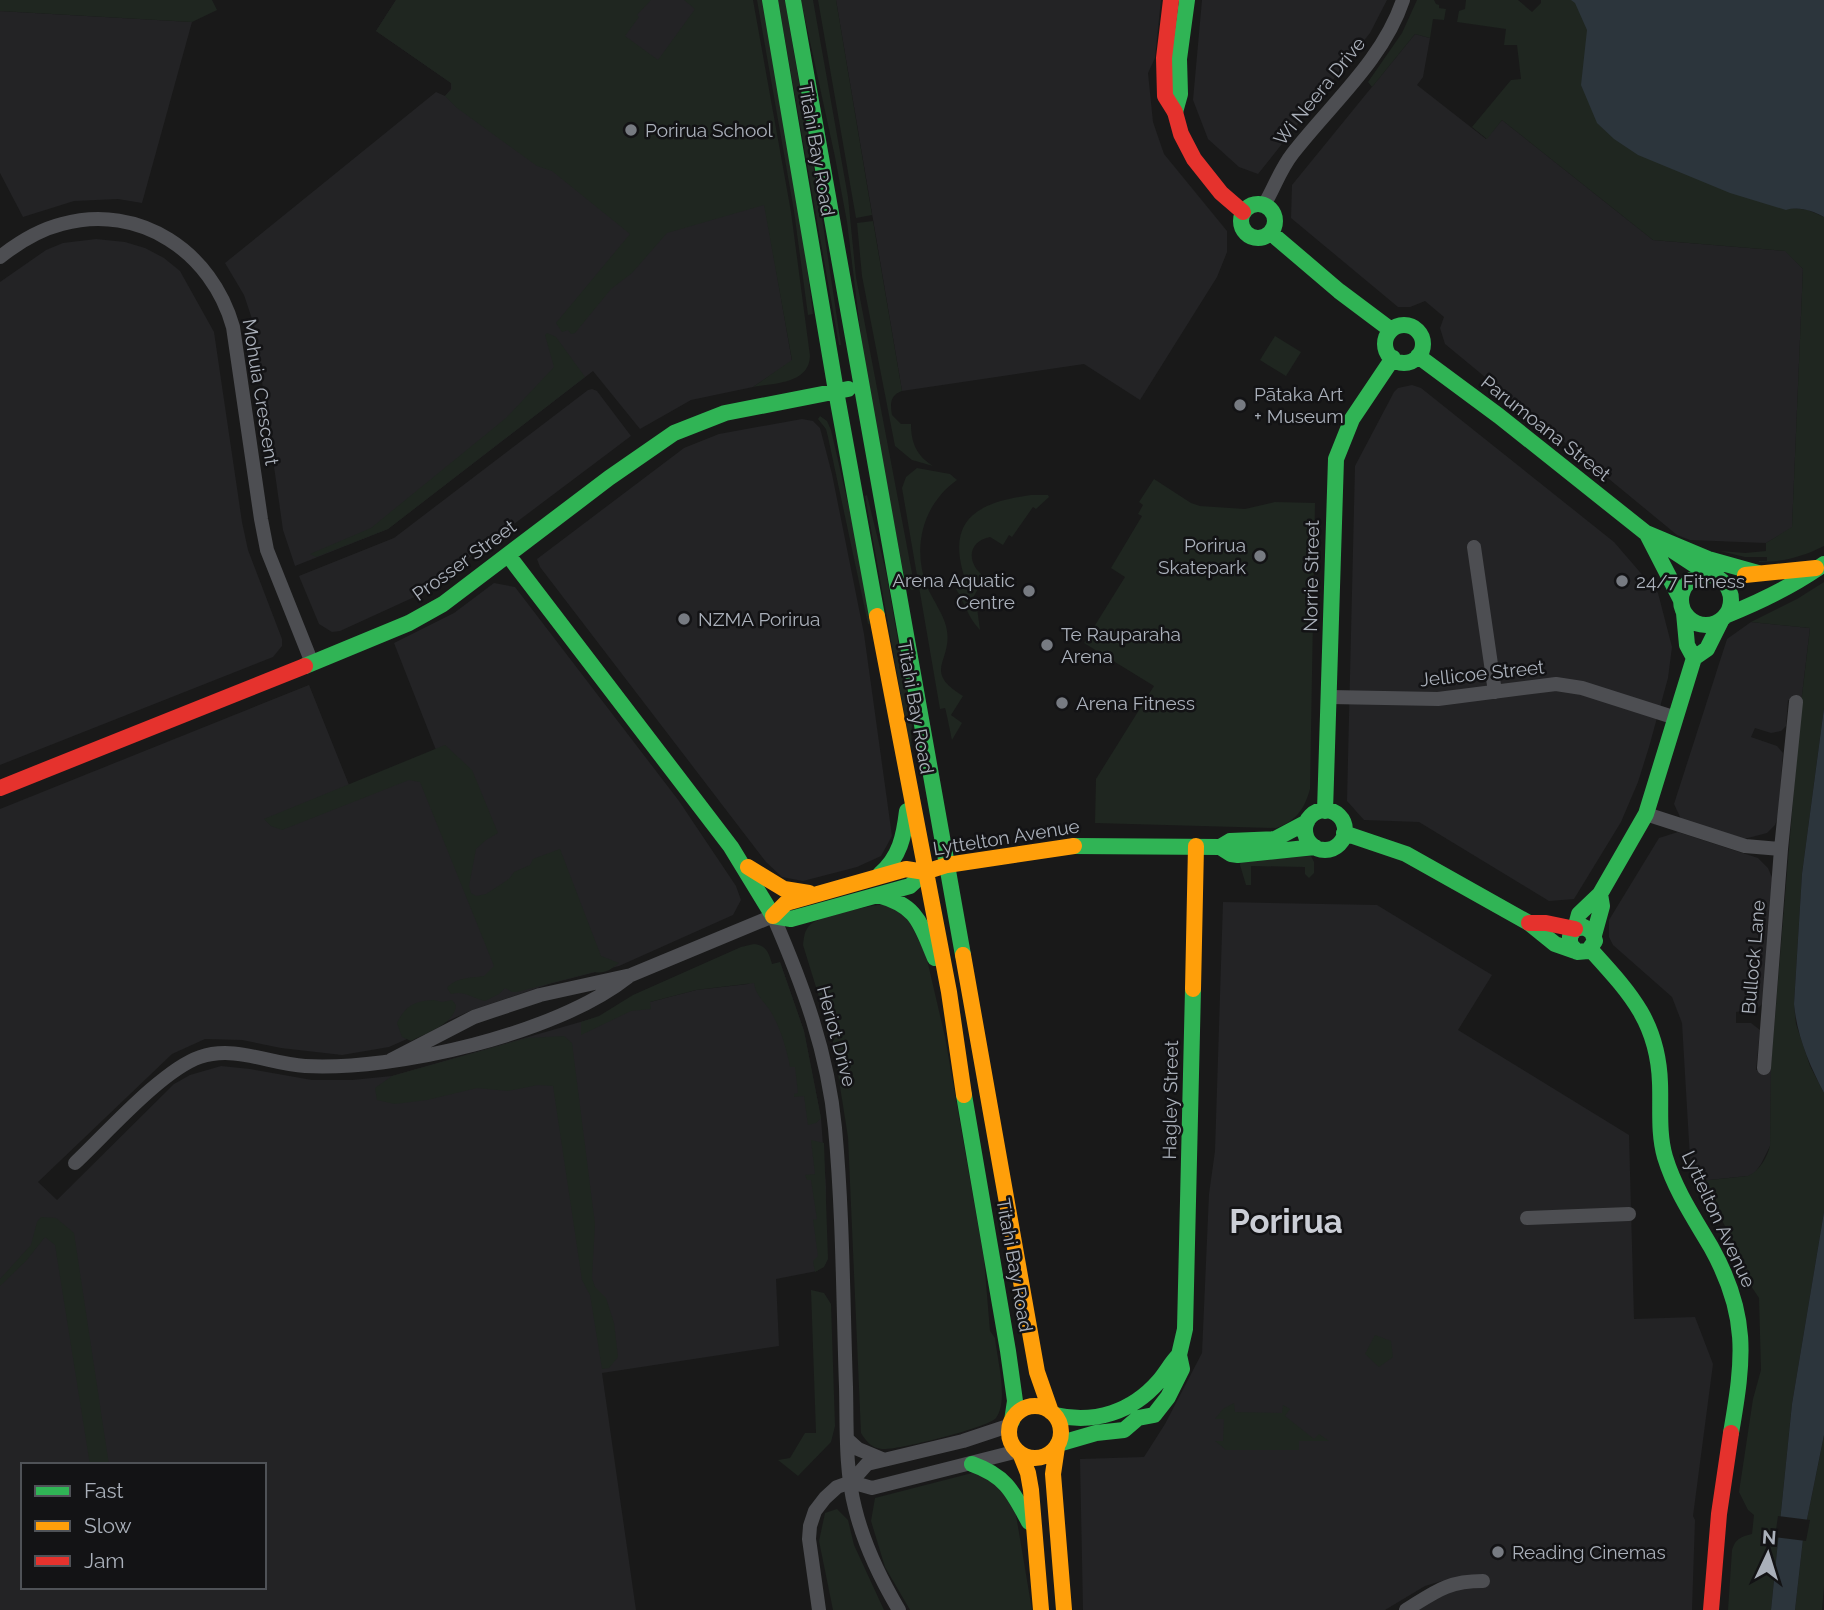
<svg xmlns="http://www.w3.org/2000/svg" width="1824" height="1610" viewBox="0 0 1824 1610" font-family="Raleway,sans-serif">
  <rect width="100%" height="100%" fill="#191919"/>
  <path fill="#232325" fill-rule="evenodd" d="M396 0H752L764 201 792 361 753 387 691 400 640 429 593 371 388 529 295 566 283 530 254 325 244 295 225 263 436 92 445 96 451 89V83L376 31Z
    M836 0H1161L1155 58 1148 73 1153 122 1164 154 1227 231V252L1217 277 1140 400 1084 364 902 391Z
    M1202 0H1387L1370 33 1258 174 1239 167 1208 139 1193 100Z
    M0 11 192 22 142 203 118 199 74 201 23 217 0 173Z
    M1415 34 1430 38 1423 77 1417 85 1486 139 1502 120 1653 240 1786 251 1803 269 1792 528 1766 543 1690 540 1677 535 1445 344 1440 328 1444 317 1425 301 1410 307H1398L1291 218 1292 185Z
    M96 239 125 242 145 248 164 258 180 271 214 332 242 522 248 550 282 639V646L273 657 0 765V282L46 250 63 243Z
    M1412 385 1421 388 1614 542 1658 593 1672 647 1668 678 1649 747 1638 782 1621 822 1574 899 1549 901 1419 822 1364 820 1347 801 1355 466 1394 392 1398 388Z
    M592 389 597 391 631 436 421 594 340 631 332 632 319 624 299 576 394 538 588 390Z
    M802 419 813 421 820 428 832 474 864 634 892 836 881 856 857 867 803 881 782 877 766 862 540 567 537 559 684 448 719 434Z
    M494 583 515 587 679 801 736 886 741 900 733 915 619 966 549 984 470 1011 389 1047 342 1055 281 1048 242 1040 205 1039 172 1054 38 1182 57 1200 174 1084 190 1075 221 1066 250 1069 312 1080H352L392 1076 650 1002 696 990 748 984 780 962 804 1031 821 1118 826 1186V1263L817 1271 776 1279 779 1346 602 1373 636 1610H0V809L309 685 349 785 436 750 394 643 454 613ZM23 1465H264V1587H23Z
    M1751 622 1810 628 1801 704 1788 700 1786 726 1781 731 1771 733 1755 728 1751 737 1777 746 1783 753 1778 817 1775 825 1767 833 1744 839 1681 819 1674 804 1727 639Z
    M1678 832 1758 858 1768 868 1773 880 1763 1003 1757 1009 1736 1012V1023H1751L1760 1030 1756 1070 1771 1071 1770 1146 1761 1164 1754 1174 1748 1176 1700 1181 1690 1159 1682 1023 1672 997 1613 945 1609 937V920L1659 838Z
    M1223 902 1377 905 1492 975 1458 1030 1629 1135 1634 1319 1695 1317 1713 1364 1693 1516 1695 1520 1692 1610H1418L1445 1592 1484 1578H1452L1425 1586 1385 1610H1083L1080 1459 1144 1457 1165 1424 1202 1353 1209 1194 1215 1151Z"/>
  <path fill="#1f2620" d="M0 0H212L217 10 192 22 0 11Z
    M396 0H651L637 15 639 17 625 36 658 60 695 9 684 0H753L791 212 810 356C809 384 774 383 753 387L792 360 764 205 667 233 632 273 611 289 575 333 571 334 568 330 562 332 556 323 630 234 552 171 537 166 457 108 445 96 452 89 451 83 376 31Z
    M757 0H763L800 214 813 314 808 315 794 211Z
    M778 0H785L821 211 841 345H839Z
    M801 0H813L848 197 856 277 915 589 912 590 906 587 865 369 847 222 835 157Z
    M818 0H836L872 215 856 218Z
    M1417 0H1434L1436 4 1439 5V8L1446 9 1444 20 1433 19 1430 38 1415 34 1372 87 1368 82 1402 33Z
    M1466 0H1518L1532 12 1541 3V0H1824L1794 208 1808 210 1824 217V546C1802 557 1783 562 1759 562V561H1767V557H1745L1720 551 1745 553 1766 551V543L1792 527 1803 269 1785 251 1653 240 1502 120 1487 139 1472 127 1511 80 1521 79 1517 45H1504L1506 29 1457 22 1459 11 1465 9Z
    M873 221 902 391C890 395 890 404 892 415L901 424H911C911 443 917 456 933 466L912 460 895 446 862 276 857 223Z
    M547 333 556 337 585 377 388 529 316 557 310 554 371 528 506 418 554 367 545 335Z
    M1275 336 1301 352 1286 376 1260 360Z
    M820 416 827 421 831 430 862 564 873 623 868 624 828 437 826 429 818 419Z
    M917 468 950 474 957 480C922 505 912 548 927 587 933 600 942 612 946 626 955 661 920 670 963 696L951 715 962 723 952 740C951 735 946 710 945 708L940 709 902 488 906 477Z
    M1154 479 1191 503 1200 506 1245 509 1275 502 1315 503 1310 789C1304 810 1296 821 1276 828L1095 823 1096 779 1154 686 1084 643 1125 577 1111 568 1142 516 1138 514 1143 505 1139 502Z
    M867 495 886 572 912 721 911 751 865 496Z
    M1031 495H1048L1049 497 1036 509 1033 507 1012 537 1009 535 1003 545 990 537C966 542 967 565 985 577L971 601 977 608 980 630C968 618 965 603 956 589L966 582C945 521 974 503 1031 495Z
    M1824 582V708L1802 874 1794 1004 1796 1024 1810 1066 1824 1093V1212L1792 1404 1771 1610H1728L1732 1550C1736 1538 1741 1537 1752 1534L1754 1515 1748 1510 1739 1492 1753 1399 1761 1370 1759 1298 1749 1283 1740 1253 1700 1181 1748 1176C1759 1171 1767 1158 1770 1146L1771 1065 1801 704 1810 628 1751 622 1797 599Z
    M445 745 472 770 498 833 486 840 476 849 469 886 471 893 476 896 486 894 509 879 514 872 530 865 533 859 560 849 601 956 619 963C610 970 605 974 594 972L517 992H512L505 988 499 994 485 1001C472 998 465 990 451 994L447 988C456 977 471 978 484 976L494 966 420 782 409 780 282 830 271 826 264 819Z
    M1311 856 1314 862V873L1309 878 1305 874V867L1251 866V885H1246L1240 865 1241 861Z
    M885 904 905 913 926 955 945 1037 984 1259 990 1331 995 1338C997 1359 1009 1400 996 1418 990 1427 895 1451 882 1449 871 1448 866 1441 861 1433L848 1137 833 1042 803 945C804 937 804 930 811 924 822 915 869 906 885 904Z
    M754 944C766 945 769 953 772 964L780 962 804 1031 821 1118 816 1123 808 1125 804 1096 794 1097V1094L798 1093 795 1067H790C787 1050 780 1027 771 1012 764 1001 756 996 754 983L696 990 650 1002 651 1009 631 1011 581 1035V1022L599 1016 633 995 741 947Z
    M434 1000 442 1002 452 1000 456 1005C455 1024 426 1033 411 1041L402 1037 397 1023C406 1005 415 1001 434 1000Z
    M564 1036 572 1043 595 1224 592 1278 595 1287 606 1298 614 1323 618 1357 609 1368 602 1369 590 1295 582 1280 553 1086 538 1085 508 1091 477 1088 427 1100 395 1104 377 1100 375 1088 392 1076 527 1038Z
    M811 1140 824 1143 828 1259 824 1267 815 1272 813 1261 818 1256 813 1220 817 1219 811 1180H807L805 1175 815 1174Z
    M41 1217 56 1218 74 1233 109 1465H90L55 1245 45 1237 26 1261 0 1286V1279L31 1245 37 1222Z
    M811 1290 824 1293 831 1304 835 1426 831 1442 798 1476 778 1460 790 1458 805 1433H816Z
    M1375 1335 1391 1341 1393 1357 1379 1367 1365 1354Z
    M1234 1403 1235 1412 1282 1413 1283 1405 1290 1409 1285 1416 1314 1439 1319 1434 1329 1441H1299V1450H1226L1215 1441H1223L1224 1419H1215L1223 1409Z
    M1824 1435V1586L1822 1610H1795L1803 1539Z
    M976 1472 993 1477 1014 1503 1032 1610H910L885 1567 871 1521 875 1498Z
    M837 1509 848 1520 854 1545 884 1610H833L819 1541 825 1513Z"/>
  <path fill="#2c353c" d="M1571 0H1824V217C1813 211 1799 206 1786 210L1730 193 1638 155 1614 139 1597 123 1581 85 1587 30 1575 3Z
    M1824 708V1093C1809 1064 1797 1036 1794 1004L1802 874Z
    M1824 1212V1435L1803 1539 1795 1610H1771L1792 1404Z"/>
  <path fill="#191919" d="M1778 1516 1810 1520 1806 1541 1775 1537Z"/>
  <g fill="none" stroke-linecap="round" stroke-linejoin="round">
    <path stroke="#4d4e52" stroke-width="14" d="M1264 205C1275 187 1279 171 1293 153 1331 104 1383 60 1403 0
      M0 257C19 242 38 230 62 224 140 203 212 252 233 327L261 519 267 550 312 663
      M1474 547 1495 692
      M1330 697 1438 699 1556 684 1582 688 1676 718
      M1646 814 1745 846 1781 849
      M391 1060 474 1017 540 995 631 975 773 916C803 985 828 1053 835 1128 843 1214 843 1301 846 1387 847 1426 845 1470 855 1508 864 1545 880 1578 899 1610
      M1764 1068 1781 849 1796 702
      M75 1163C106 1134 162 1070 200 1057 235 1045 270 1064 305 1066 395 1071 556 1034 628 977
      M1527 1218 1629 1214
      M848 1440 858 1449 882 1459
      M851 1482 872 1488 1018 1451
      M819 1610 809 1539 810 1526 815 1511 825 1498 837 1487 851 1482 867 1464 963 1441 1011 1425
      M1406 1610C1435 1592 1447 1581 1483 1581"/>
    <path stroke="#30b455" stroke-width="16" d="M770 0 836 391 877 616
      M793 0 963 955
      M1175 112 1180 94 1179 59 1187 0
      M1241 221a17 17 0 1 1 34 0a17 17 0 1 1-34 0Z
      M1271 233 1339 291 1391 330
      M1385 344a19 19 0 1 1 38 0a19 19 0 1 1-38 0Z
      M1418 356 1499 416 1646 533 1710 575
      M1646 533 1708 559 1758 573
      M1647 534 1681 600
      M508 555 731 847 773 916
      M1681 600a25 25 0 1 1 50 0a25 25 0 1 1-50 0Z
      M1684 613 1687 645 1694 658
      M1727 615C1762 601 1793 586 1824 564
      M305 666 409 623 443 604 609 478 674 433 725 413 848 389
      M1305 830a20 20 0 1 1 40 0a20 20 0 1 1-40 0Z
      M1325 811 1336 459 1352 419 1393 358
      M1344 833 1406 854 1529 923 1555 944 1575 951
      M1074 846 1220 847 1230 841 1275 839 1307 822
      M1220 847 1231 854 1238 855 1315 847
      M880 874C900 857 904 836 907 811
      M878 895C918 906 920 923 935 958
      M773 916 791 919 910 886 925 872
      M1575 929 1584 927 1592 932 1595 941 1588 951 1577 952 1570 944V936L1575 929 1579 914 1600 894 1646 814 1694 658 1707 649 1721 621
      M1594 935 1602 906 1600 894
      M1591 950C1630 993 1658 1022 1660 1083 1661 1108 1658 1133 1665 1157 1675 1190 1694 1218 1711 1247 1749 1315 1744 1358 1731 1433
      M964 1095 1008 1351 1015 1401 1012 1421
      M1055 1415C1095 1424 1132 1412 1159 1381 1166 1373 1171 1363 1179 1355
      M1058 1444 1096 1433 1124 1430 1138 1418 1154 1415 1168 1397 1182 1369 1179 1355 1185 1329 1193 989
      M972 1464C1006 1476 1013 1492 1029 1522"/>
    <path stroke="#ff9f0a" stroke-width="16" d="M1745 575 1816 568
      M877 616 949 992 964 1095
      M748 867 784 889 809 893
      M773 916 786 903 906 869 925 872 947 865 1074 846
      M963 955 1037 1372 1051 1412
      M1193 989 1196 846
      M1009 1432a26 26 0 1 1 52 0a26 26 0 1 1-52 0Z
      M1057 1447 1053 1474 1064 1610
      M1020 1453 1028 1473 1031 1490 1041 1610"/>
    <path stroke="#e5322d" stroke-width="16" d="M1171 0 1164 58 1165 96 1175 112 1181 134 1194 159 1221 193 1243 212
      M0 788 305 666
      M1529 923H1546L1575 929
      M1711 1610 1719 1514 1731 1433"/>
  </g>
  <g fill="#777b82" stroke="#131315" stroke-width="2.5">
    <circle cx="631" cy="130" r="7"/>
    <circle cx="1240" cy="405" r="7"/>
    <circle cx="1260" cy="556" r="7"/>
    <circle cx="1622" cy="581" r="7"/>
    <circle cx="1029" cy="591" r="7"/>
    <circle cx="684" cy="619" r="7"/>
    <circle cx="1047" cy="645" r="7"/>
    <circle cx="1062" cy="703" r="7"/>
    <circle cx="1498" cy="1552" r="7"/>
  </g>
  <g text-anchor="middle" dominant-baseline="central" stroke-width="5" stroke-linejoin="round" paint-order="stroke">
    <g font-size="19" fill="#aab0ba" stroke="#131315">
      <text transform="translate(1319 91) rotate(-51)">Wi Neera Drive</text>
      <text transform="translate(817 149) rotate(80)">Titahi Bay Road</text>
      <text transform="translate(261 392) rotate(81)">Mohuia Crescent</text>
      <text transform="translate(1546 428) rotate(38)">Parumoana Street</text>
      <text transform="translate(464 560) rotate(-36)">Prosser Street</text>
      <text transform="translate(1311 576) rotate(-89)">Norrie Street</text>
      <text transform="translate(1482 673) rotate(-6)">Jellicoe Street</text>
      <text transform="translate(916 707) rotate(80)">Titahi Bay Road</text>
      <text transform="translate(1006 837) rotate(-9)">Lyttelton Avenue</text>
      <text transform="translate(1753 957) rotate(-85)">Bullock Lane</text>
      <text transform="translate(837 1036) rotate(75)">Heriot Drive</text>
      <text transform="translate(1170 1100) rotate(-89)">Hagley Street</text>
      <text transform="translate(1719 1219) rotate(65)">Lyttelton Avenue</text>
      <text transform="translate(1015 1265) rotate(80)">Titahi Bay Road</text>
    </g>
    <g font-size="19" fill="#aab0ba" stroke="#131315" text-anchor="start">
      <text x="645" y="130">Porirua School</text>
      <text x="1254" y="394">Pātaka Art<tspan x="1254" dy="22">+ Museum</tspan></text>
      <text x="1246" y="545" text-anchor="end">Porirua<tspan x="1246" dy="22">Skatepark</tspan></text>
      <text x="1015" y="580" text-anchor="end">Arena Aquatic<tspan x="1015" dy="22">Centre</tspan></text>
      <text x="1636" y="581">24/7 Fitness</text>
      <text x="698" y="619">NZMA Porirua</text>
      <text x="1061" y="634">Te Rauparaha<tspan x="1061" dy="22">Arena</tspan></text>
      <text x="1076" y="703">Arena Fitness</text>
      <text x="1512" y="1552">Reading Cinemas</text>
    </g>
    <g font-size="33" font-weight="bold" fill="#cbced6" stroke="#131315">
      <text x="1286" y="1221">Porirua</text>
    </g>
  </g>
  <rect x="21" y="1463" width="245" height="126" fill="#131315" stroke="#4f5257" stroke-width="2"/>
  <rect x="35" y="1486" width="35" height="10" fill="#30b455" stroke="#4f5257" stroke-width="2"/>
  <text x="84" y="1498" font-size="21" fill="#aab0ba">Fast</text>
  <rect x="35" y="1521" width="35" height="10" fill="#ff9f0a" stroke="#4f5257" stroke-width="2"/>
  <text x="84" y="1533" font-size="21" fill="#aab0ba">Slow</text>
  <rect x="35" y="1556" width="35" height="10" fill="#e5322d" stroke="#4f5257" stroke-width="2"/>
  <text x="84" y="1568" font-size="21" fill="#aab0ba">Jam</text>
  <g transform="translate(1768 1554) rotate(4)" stroke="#131315" stroke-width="5" paint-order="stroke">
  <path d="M0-5L12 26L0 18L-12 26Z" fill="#aab0ba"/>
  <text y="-10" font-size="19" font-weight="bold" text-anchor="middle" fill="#aab0ba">N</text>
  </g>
</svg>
